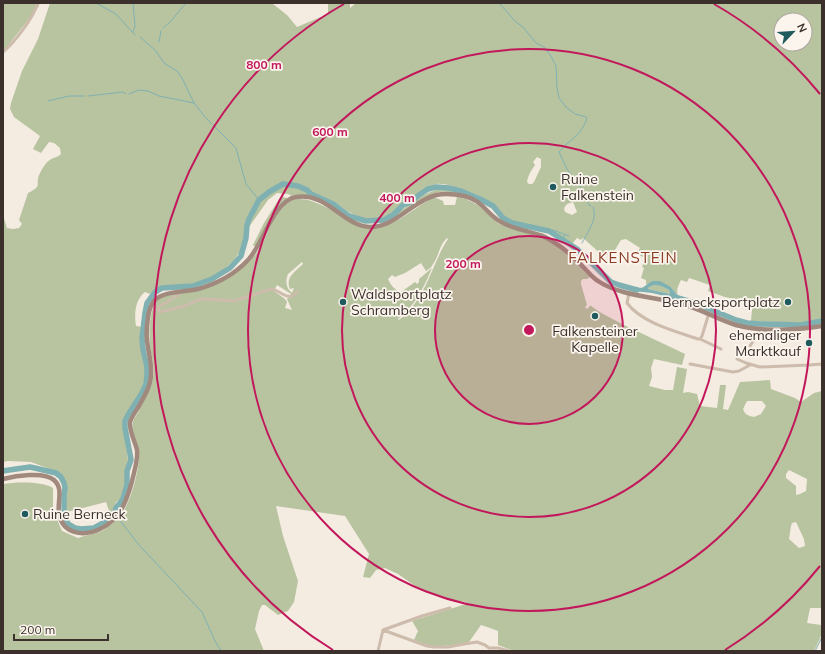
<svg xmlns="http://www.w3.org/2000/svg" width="825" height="654" viewBox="0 0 825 654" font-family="Mulish,sans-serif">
  <rect width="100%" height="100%" fill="#f4ebe1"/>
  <path fill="#b8c4a0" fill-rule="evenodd" d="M3 3H39V6L3 52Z
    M50 3H270L273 4 287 15 297 27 328 14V3H350V8L356 3H822V320L802 323 751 321 753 300 740 298V300L725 297 708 291 710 285 689 278 687 282 681 280C678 286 676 290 678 296L671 287 652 281 647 285 646 284V280L641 278 644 268 642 267 645 258 637 254 640 248 626 239 621 240 613 253 607 255 601 254 583 238 581 240 577 238 572 244 554 234V232L549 229 547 230C535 226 521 225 509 220 502 216 497 209 491 203 483 196 448 182 437 184 427 185 419 194 412 200 408 202 404 202 401 205 383 222 370 224 349 212 345 210 342 207 339 205 330 200 320 197 311 193L310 196 297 195 292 196 288 194 277 193 268 200 249 227 244 255 238 254C227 273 201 284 179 286 167 287 159 284 150 294L145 292C135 300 134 314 136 326L142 327V348L145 360 146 376 141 393 124 420 128 461 123 497 116 502 114 512 110 514 106 502 79 509 66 512 65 501 66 486 63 478 55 471 31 462 8 461 3 462V217L4 218 7 228 13 229 19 228 22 224 19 220 28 193C44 185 34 185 40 173 42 169 46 162 50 160 54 157 57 158 61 154L60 148 54 143 49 142 41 153 33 149 40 136 14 117 10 109 11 103 22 71 38 39ZM781 20H805V44H781ZM537 157 541 159V167L534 182 532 184H529L527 182C528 175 531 171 535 165L533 162ZM573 202 577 212 572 215 565 212 564 208 567 204Z
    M439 189 450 190 462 193V194C455 193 447 191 440 192 427 194 407 209 396 217L395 216C401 210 407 206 413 202 424 195 426 193 439 189Z
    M283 197 287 198 256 246H254L253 245 264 223 279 199Z
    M434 197 443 201 444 205H455L457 197 466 199 478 205 499 224 515 229 543 238 557 245 590 277 587 279H583L581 281V284L587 305 585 307 587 309 590 306V305C599 313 612 318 622 324 643 334 664 344 685 354L682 365 654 359 651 368 652 377 649 386 665 390H673L677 367 687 369 683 393 688 392 697 394 700 406 717 408 720 385H726L723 409 728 410 740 382 770 380 771 389 795 398 801 402 814 393 822 391V608H810L807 623 821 625 822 634 814 651H514L498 645V631L490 628 481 625 469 642C457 644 445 647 433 646 426 645 420 642 414 640L418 631 412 621 466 604V602L447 599 415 586 398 574 385 568 376 570 370 578 363 577 369 554 345 516 276 506 283 536 298 581 294 602 288 611 278 615 265 605H262L259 611 255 629 264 651H3V484C15 482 43 481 53 488V510L62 531 78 538C86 535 95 534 102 531 106 529 118 519 121 515 131 502 140 468 139 452 138 442 131 432 133 422 134 418 137 414 139 411 144 400 151 390 153 378 155 367 152 358 150 347 149 333 148 304 162 297 166 295 173 295 177 294L176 297 182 293 201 290 250 261C252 258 254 256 256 254 267 239 274 210 291 201 306 193 334 212 347 219 355 223 363 229 372 229 391 229 417 206 434 197ZM447 238 448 239C440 251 435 265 429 278 422 294 413 309 399 320L398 319C415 306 424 287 432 268L419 279V282L417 284 415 282 401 292C394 290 391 285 388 279L392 275 395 277 405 273 421 263 426 271C429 269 432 267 433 264 439 256 439 245 447 238ZM302 262 303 264C295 272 285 277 290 289L294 288 292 293C286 288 285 281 288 274ZM277 285 291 294 290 297 288 298 287 299 292 310 285 308 287 302 285 299 274 291ZM747 401H762L766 406 761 414 754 417C749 416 745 415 743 409ZM789 470 807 479 806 491 800 494 796 495V486L786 478V474ZM796 522 804 539 805 546 799 548 789 539 791 526 792 523Z
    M654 285 661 286 669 290 670 294 648 289 649 287Z"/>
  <path fill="#7fb0b2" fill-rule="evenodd" d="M652 281H660L671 287 678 296 677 299 652 293 633 291 631 288V286C645 289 640 289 652 281ZM654 285 661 286 669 290 670 294 648 289 649 287Z"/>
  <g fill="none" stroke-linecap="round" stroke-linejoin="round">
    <path stroke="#7fb0b2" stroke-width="1" d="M96 3 116 14 135 35
      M133 3 135 26 133 32
      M499 3 516 22 523 27 536 43 544 47 551 56 556 66 557 88 559 98 566 107 575 114 586 117 587 118C582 135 569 140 559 152L567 169 572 177 578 182 589 205 591 206
      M163 28 171 21 186 3
      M140 37 155 50 165 64 177 71 182 78 194 103 205 117 236 148 246 184 259 200
      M159 42 161 31
      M129 94 139 90 148 91 159 96 194 103
      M88 96 123 92 126 94
      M48 101 69 96H84
      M548 231 553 230 569 236
      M563 240 565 235
      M582 243C587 233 598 219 593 207
      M119 519 139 545 202 612 215 641 221 651
      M815 651 822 637"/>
    <path stroke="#7fb0b2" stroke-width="5.5" d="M671 296 695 303 736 320 747 323 760 324 801 325 822 321
      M3 471 9 470 30 467 39 469 56 473 61 477 64 483 65 488 64 495V508L65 517 68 524 75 528 81 529 94 528 103 523 115 512 116 508 123 499 127 485V471L131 460 130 454 125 428V421L128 415 142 393 146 384 147 376V367L143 349 142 338 145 313 147 303 155 292 162 288 193 286 212 279 230 268 241 256 246 238 247 225 249 219 259 200 269 192 283 184 298 186 307 190 311 194 333 204 349 216 366 221 384 220 393 215 403 205 411 202 419 195 428 189 436 187 449 188 461 191 480 199 493 206 503 218 512 223 549 231 577 249 611 282 619 285 637 290"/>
    <path stroke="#cdbbac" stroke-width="3" d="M3 52C15 42 33 18 38 3
      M181 292 178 295 159 307 158 310 160 312 185 306 198 300 206 299 234 301 271 289C281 290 288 303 297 292
      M629 293 627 303C642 323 675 331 698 339H700L721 349
      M700 339 702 336 709 313
      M750 346 761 329
      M737 359 746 363 760 367 809 365 822 364
      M690 364 733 372 739 371 750 365
      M383 630 427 646 434 647H448L464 644 477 642 485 645 489 648H498L509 651
      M383 630 422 616 450 608
      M378 651 383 630"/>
    <path stroke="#a18a7d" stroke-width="4.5" d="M3 479C15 476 44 471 54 480 64 489 57 502 59 513 62 534 83 537 100 529 122 519 129 495 134 473 136 465 138 457 137 450 135 441 129 431 130 422 132 416 136 411 139 406 144 397 151 386 151 374 152 363 148 351 147 340 146 332 147 324 148 317 149 311 151 305 154 301 162 291 186 292 198 289 216 284 235 274 248 260 263 245 273 201 296 197 327 192 342 225 369 227 395 228 412 201 436 195 445 193 455 194 464 196 483 200 486 214 501 222 515 230 531 231 545 237 549 239 552 241 555 243 567 250 576 260 586 270 590 274 593 278 598 281 620 296 656 297 682 304 701 309 717 319 736 325 759 332 798 330 822 326"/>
  </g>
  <circle cx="529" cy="330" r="94" fill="#c2185b" fill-opacity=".12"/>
  <g fill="none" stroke="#c2185b" stroke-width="2">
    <circle cx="529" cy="330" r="94"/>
    <circle cx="529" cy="330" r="187"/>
    <circle cx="529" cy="330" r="281"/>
    <path d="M820 566A375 375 0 0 1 725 650M333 650A375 375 0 0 1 344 4M714 4A375 375 0 0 1 820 94"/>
  </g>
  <g fill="#1f5a5e" stroke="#fbf5ee" stroke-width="1.5">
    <circle cx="553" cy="187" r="4"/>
    <circle cx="343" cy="302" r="4"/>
    <circle cx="788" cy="302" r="4"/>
    <circle cx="595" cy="316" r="4"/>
    <circle cx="809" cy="343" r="4"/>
    <circle cx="25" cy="514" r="4"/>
  </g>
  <g text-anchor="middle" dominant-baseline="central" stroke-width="3.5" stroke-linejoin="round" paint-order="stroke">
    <g font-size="14" fill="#3b302b" stroke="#fbf5ee" text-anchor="start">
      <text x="561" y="179">Ruine<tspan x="561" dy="16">Falkenstein</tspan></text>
      <text x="351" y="294">Waldsportplatz<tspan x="351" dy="16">Schramberg</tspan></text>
      <text x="780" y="302" text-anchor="end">Bernecksportplatz</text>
      <text x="595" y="331" text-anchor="middle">Falkensteiner<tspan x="595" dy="16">Kapelle</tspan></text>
      <text x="801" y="335" text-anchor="end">ehemaliger<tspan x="801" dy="16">Marktkauf</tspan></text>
      <text x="33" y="514">Ruine Berneck</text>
    </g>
    <g font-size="15" letter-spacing="1" fill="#8c3b22" stroke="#fbf5ee">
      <text x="623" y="257">FALKENSTEIN</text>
    </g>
  </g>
  <circle cx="529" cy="330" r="6" fill="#c2185b" stroke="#fbf5ee" stroke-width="2"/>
  <g font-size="12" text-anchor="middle" font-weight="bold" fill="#c2185b" stroke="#fbf5ee" stroke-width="3.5" stroke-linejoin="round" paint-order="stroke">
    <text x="264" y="69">800 m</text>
    <text x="330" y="136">600 m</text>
    <text x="397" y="202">400 m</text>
    <text x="463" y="268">200 m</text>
  </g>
  <rect width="825" height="654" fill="none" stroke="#3b302b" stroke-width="8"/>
  <g transform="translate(793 32) rotate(65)"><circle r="19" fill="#fbf5ee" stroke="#aea6a0"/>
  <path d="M0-3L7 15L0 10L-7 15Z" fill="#1f5a5e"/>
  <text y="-6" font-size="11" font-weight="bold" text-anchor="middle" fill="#3b302b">N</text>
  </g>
  <path d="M14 634v6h94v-6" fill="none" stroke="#3b302b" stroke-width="2"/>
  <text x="20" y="634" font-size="12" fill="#3b302b" stroke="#fbf5ee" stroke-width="3" paint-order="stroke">200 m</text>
</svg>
